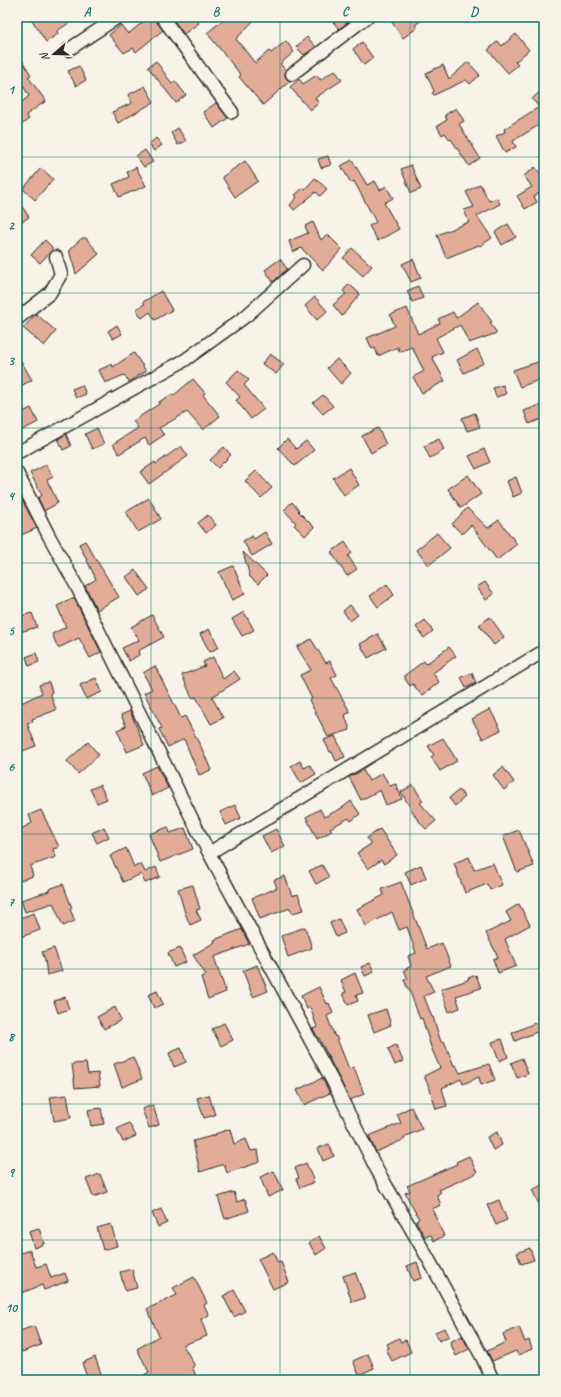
<svg xmlns="http://www.w3.org/2000/svg" width="561" height="1397" viewBox="0 0 561 1397" font-family="Caveat,sans-serif">
  <rect width="100%" height="100%" fill="#f7f3e8"/>
  <filter id="ink" filterUnits="userSpaceOnUse"><feTurbulence type="fractalNoise" baseFrequency=".025" numOctaves="2"/><feDisplacementMap in="SourceGraphic" scale="8" xChannelSelector="R" yChannelSelector="G"/><feConvolveMatrix kernelMatrix="1 2 1 2 8 2 1 2 1" color-interpolation-filters="sRGB"/></filter>
  <g filter="url(#ink)">
    <path fill="#e2ac98" stroke="#2b2b2b" d="M30 17H78L57 31 58 34 46 42Z
      M149 17H155L156 21 163 30 136 52 133 48 124 53 109 35 121 25 128 34Z
      M171 17H195L199 23 184 34Z
      M227 17H257L236 39 255 63 269 51 271 53 286 41 294 52 280 64 286 70 285 75 286 78 290 81 263 105 239 77 241 75 207 33Z
      M329 17H355L339 29Z
      M397 17H426L415 25 417 28 403 38 391 21Z
      M516 34 529 50 515 62 518 65 508 73 488 50 498 41 502 46Z
      M307 37 316 47 304 55 296 47Z
      M362 42 373 58 364 65 353 49Z
      M17 52 31 75 28 77 46 101 26 115 29 119 21 125 18 121 17 122V104L18 105 29 96 17 75Z
      M156 61 172 84 175 81 186 95 176 103 148 67Z
      M468 62 480 75 470 84 466 80 434 95 432 93 434 91 426 73 443 65 449 79Z
      M79 66 86 80 76 86 68 71Z
      M335 70 342 80 315 98 319 103 310 110 290 87 299 79 303 84 317 75 320 80Z
      M145 86 154 102 118 123 112 112 132 103 128 95Z
      M544 88V122L513 141 516 147 505 153 496 136 505 132 504 129 539 107 532 99Z
      M216 103 228 118 214 128 203 112Z
      M456 108 464 121 459 124 480 158 469 166 451 139 450 140 445 133 442 135 437 126 447 120 445 115Z
      M178 128 186 141 178 145 171 133Z
      M156 138 162 145 154 151 149 144Z
      M145 150 153 162 144 167 136 156Z
      M328 156 331 165 321 168 318 159Z
      M352 160 367 185 375 181 380 190 386 186 393 198 384 203 399 229 378 241 369 226 376 222 354 181 351 183 341 166Z
      M245 161 258 181 235 197 222 177Z
      M411 165 421 189 411 193 401 169Z
      M136 167 146 186 119 197 113 184 129 177 127 172Z
      M535 167 544 178V189L534 197 537 202 525 209 517 196 532 187 524 176Z
      M41 168 53 179 35 200 23 189Z
      M315 178 327 189 320 196 316 192 294 210 290 205 297 197 295 195 303 188 305 189Z
      M480 184 489 201 497 198 500 204 477 216 492 238 480 246 479 245 446 258 437 235 469 222 464 210 474 207 466 192Z
      M17 199 29 217 17 225Z
      M313 222 321 240 327 234 342 249 323 270 301 248 293 252 289 241 308 233 305 226Z
      M508 224 516 237 502 245 495 232Z
      M82 238H86L99 254 76 274 69 250Z
      M45 240 52 247V250L40 263 31 255Z
      M352 248 372 266 363 276 343 258Z
      M280 259 287 269 273 282 265 270Z
      M413 259 421 278 411 282 402 264Z
      M349 284 360 294 342 316 333 305 346 294 343 291Z
      M418 286 423 298 412 302 407 291Z
      M161 291 172 310 155 320 150 312 142 318 136 309 145 304 143 302Z
      M315 297 327 311 317 320 305 306Z
      M478 302 492 322 490 323 497 333 469 343 460 325 436 338 443 352 432 357 445 381 422 393 413 377 424 371 412 347 399 352 398 347 378 356 375 348 372 349 367 338 395 326 390 315 407 308 418 334 440 323 438 319 453 312 456 318Z
      M36 314 56 331 44 346 23 328Z
      M117 325 122 334 113 339 108 331Z
      M477 349 484 363 464 373 457 360Z
      M134 353 146 371 129 382 124 375 105 383 99 370 112 364 113 367Z
      M17 354 32 380 17 388Z
      M270 354 284 364 276 374 262 364Z
      M337 359 351 373 341 384 327 368Z
      M544 360V378L520 387 513 370Z
      M238 370 249 380 244 385 264 409 251 419 236 400 240 397 226 382Z
      M193 379 205 393 203 395 220 416 203 430 187 412 159 428 164 435 149 445 145 438 119 454 113 444 138 428 133 421 159 404V402L172 394 173 396Z
      M82 385 86 394 76 398 72 389Z
      M503 385 506 394 496 397 493 388Z
      M323 395 333 406 323 414 313 403Z
      M540 405 544 418 529 424 524 411Z
      M31 408 38 422 17 433V415Z
      M475 413 480 427 467 431 462 418Z
      M97 428 104 444 92 449 85 434Z
      M378 428 386 444 371 453 362 436Z
      M66 434 71 446 63 450 58 439Z
      M287 439 296 449 306 441 314 450 295 466 278 448Z
      M439 439 444 450 430 458 424 446Z
      M181 446 188 456 149 484 140 472 155 462 156 464Z
      M224 447 231 455 218 468 210 460Z
      M484 449 490 462 476 469 469 456Z
      M46 465 53 477 47 480 58 503 44 511 38 498 42 495 30 473Z
      M349 468 359 485 344 495 333 478Z
      M256 471 272 488 261 498 245 481Z
      M468 475 481 494 461 508 448 489Z
      M516 477 522 493 513 497 507 481Z
      M17 490 37 528 17 537Z
      M149 498 161 519 138 532 126 512Z
      M292 502 299 510 298 511 314 527 305 536 294 525 296 523 284 510Z
      M467 508 488 528 499 520 517 544 497 560 471 525 462 534 452 524Z
      M208 515 216 525 206 533 198 523Z
      M265 532 272 544 252 556 243 541 252 536 254 539Z
      M437 533 450 548 429 565 416 550Z
      M85 541 119 597 97 610 85 586 96 579 79 544Z
      M345 542 352 553 348 556 357 569 347 576 331 552Z
      M243 552 267 575 258 584 250 577Z
      M233 566 245 594 232 600 219 572Z
      M135 570 149 589 139 596 126 577Z
      M485 582 494 594 486 600 477 587Z
      M387 584 394 595 378 607 370 596Z
      M74 598 101 652 90 658 79 638 58 648 52 634 66 627 57 606Z
      M350 605 358 615 350 621 343 611Z
      M244 612 254 630 242 636 232 619Z
      M32 613 37 627 20 632 17 617Z
      M152 615 164 637 138 651 139 655 129 661 122 648 139 640 131 627Z
      M490 617 504 637 494 645 479 625Z
      M425 620 433 631 424 638 416 627Z
      M209 629 219 647 210 652 200 634Z
      M378 634 386 648 368 658 360 644Z
      M311 639 326 663 330 661 337 675 331 678 350 712 345 715 350 730 328 737 309 700 312 699 300 675 311 670 297 647Z
      M449 647 456 656 433 673 439 682 422 696 413 684 410 686 405 679V675L424 661 426 664Z
      M36 653 39 662 29 666 26 657Z
      M213 657 223 679 234 671 240 679 212 697 223 718 211 724 196 697 192 698 182 675 205 666 203 662Z
      M155 666 181 718 185 716 202 749 211 770 199 775 184 739 168 747 159 729 162 728 144 693 152 689 143 673Z
      M472 673 476 683 466 688 461 677Z
      M96 678 102 692 86 699 80 685Z
      M49 682 52 692 50 693 56 710 32 719 33 722 27 723 36 746 17 753V705L42 693 39 685Z
      M490 709 501 730 483 739 472 719Z
      M130 711 144 745 127 752 117 730 126 726 121 715Z
      M335 736 345 757 336 761 332 752H330L324 740Z
      M443 738 457 761 440 771 431 757 434 755 428 746Z
      M88 742 99 755 78 774 67 761Z
      M300 761 304 768 310 765 316 774 301 783 291 766Z
      M157 766 168 788 152 796 142 773Z
      M503 767 514 782 504 790 493 775Z
      M363 770 369 781 382 773 390 786 396 784 402 799 386 805 380 790 361 800 349 777Z
      M100 785 107 799 97 803 90 789Z
      M413 785 423 801 420 803 436 821 426 829 417 819 401 792Z
      M459 790 465 797 455 806 449 798Z
      M351 801 360 814 351 821 349 818 330 828 332 831 317 839 306 817 320 809 324 817 342 808Z
      M235 805 241 818 226 825 220 812Z
      M41 810 59 847 53 849 56 857 30 866 33 876 17 882V831L32 823 29 815Z
      M104 827 109 837 97 843 92 833Z
      M168 827 170 833 185 828 193 849 160 862 149 834Z
      M276 829 285 846 271 853 262 836Z
      M380 829 397 855 384 864 381 860 368 869 357 853 371 844 367 838Z
      M519 830 534 866 517 872 503 836Z
      M126 848 134 867 141 864 145 872 156 867 160 877 145 883 141 874 123 882 110 856Z
      M469 857 474 870 493 863 502 885 490 890 487 884 465 893 454 863Z
      M322 865 329 877 316 884 309 871Z
      M421 865 426 878 411 885 405 872Z
      M285 876 292 896 298 894 304 910 292 913 290 908 260 919 252 898 277 888 274 880Z
      M401 882 427 949 442 943 451 966 426 976 434 992 424 996 432 1017H433L441 1042 444 1041 454 1066 456 1065 460 1073 489 1064 495 1080 481 1085 479 1077 463 1084 461 1079 442 1088 447 1106 436 1109 430 1089 424 1076 440 1068 431 1047 422 1018 420 1019 409 989H408L404 980 408 979 404 970 411 966 408 956 416 953 407 927 399 930 392 912 366 926 357 909 384 895 382 889Z
      M63 884 72 908 70 909 75 921 63 926 53 903 25 912 21 900 49 891V889Z
      M193 885 200 909 196 910 201 920 190 925 185 913 178 889Z
      M519 904 530 925 505 939 516 966 498 973 493 959 498 957 486 933 511 921 506 912Z
      M34 913 40 930 21 937 17 919Z
      M339 919 345 933 336 937 330 923Z
      M305 927 312 948 288 957 281 936Z
      M242 929 249 944 214 957 226 992 208 999 201 977 206 975 193 955 215 942 214 940Z
      M54 948 62 971 47 975 45 960 42 952Z
      M180 948 186 962 174 967 168 953Z
      M370 963 374 972 365 976 361 967Z
      M257 965 268 991 253 997 243 971Z
      M355 973 363 993 356 995 358 1001 348 1005 343 993 346 992 341 980Z
      M476 975 481 988 456 996 460 1008 449 1012 441 989 468 980V978Z
      M319 987 327 1004 329 1003 333 1013 327 1016 335 1037 336 1036 349 1069 354 1067 364 1094 350 1100 319 1038H318L313 1029 317 1027 310 1007 307 1009 301 996Z
      M157 991 163 1004 154 1008 148 995Z
      M65 997 69 1009 58 1013 54 1001Z
      M115 1007 121 1020 104 1029 97 1017Z
      M386 1009 391 1025 374 1032 368 1015Z
      M544 1019V1029L515 1041 512 1033Z
      M224 1023 233 1040 221 1046 212 1029Z
      M502 1039 508 1057 499 1061 492 1042Z
      M396 1045 403 1061 395 1065 388 1049Z
      M181 1048 186 1062 174 1067 169 1053Z
      M133 1057 142 1079 122 1087 114 1064Z
      M522 1058 528 1074 517 1078 511 1063Z
      M86 1063 88 1074 98 1073 100 1086 75 1088 72 1064Z
      M322 1078 330 1093 304 1105 297 1090Z
      M67 1095 71 1118 54 1121 50 1097Z
      M209 1095 215 1115 204 1118 197 1098Z
      M153 1105 159 1125 149 1128 142 1109Z
      M411 1107 422 1129 404 1137 405 1139 376 1152 369 1136 401 1123 397 1114Z
      M101 1108 104 1124 91 1126 88 1110Z
      M129 1123 136 1136 123 1142 117 1129Z
      M230 1129 234 1144 246 1139 251 1151 258 1150 260 1162 227 1173 224 1164 200 1172 193 1141 216 1135 215 1134Z
      M497 1132 502 1145 493 1150 487 1137Z
      M329 1144 334 1156 323 1161 318 1148Z
      M469 1156 477 1173 439 1190 441 1192 437 1195 441 1205 432 1209 444 1236 434 1241 431 1235 425 1237 416 1221 419 1219 405 1193 410 1191 407 1186 457 1164 456 1162Z
      M306 1163 314 1182 300 1188 296 1179 299 1178 295 1168Z
      M274 1171 283 1190 268 1197 260 1177Z
      M100 1174 107 1192 93 1197 86 1179Z
      M544 1184V1214L532 1190Z
      M234 1192 237 1202 245 1199 249 1211 225 1219 218 1197Z
      M499 1200 507 1220 496 1225 487 1205Z
      M161 1209 167 1223 158 1227 152 1213Z
      M111 1224 117 1246 103 1250 97 1228Z
      M39 1228 44 1244 34 1248 29 1231Z
      M319 1236 326 1248 316 1255 309 1243Z
      M530 1248 534 1260 521 1264 517 1253Z
      M30 1250 36 1267 46 1264 51 1278 65 1273 68 1281 44 1290 42 1285 21 1293V1291L17 1292V1254Z
      M273 1252 278 1263 281 1262 289 1282 273 1289 258 1259Z
      M417 1262 422 1278 413 1281 407 1266Z
      M132 1269 137 1288 125 1291 120 1272Z
      M355 1272 365 1298 352 1302 343 1276Z
      M194 1277 207 1303 204 1305 209 1315 201 1319 207 1336 183 1345 195 1366 192 1367 198 1380H136L149 1372 137 1349 159 1336 147 1309 177 1295 173 1288Z
      M234 1290 245 1311 234 1317 223 1296Z
      M34 1326 41 1345 22 1352 17 1337V1332Z
      M519 1327 525 1342 529 1340 532 1349 518 1355 516 1351 492 1361 487 1351 506 1342 503 1334Z
      M445 1328 449 1336 439 1341 435 1332Z
      M462 1336 469 1349 456 1356 450 1342Z
      M399 1338 401 1342 406 1340 411 1352 392 1361 386 1349 389 1348 387 1344Z
      M368 1354 374 1368 359 1375 353 1361Z
      M95 1357 102 1376 94 1380H88L82 1363Z"/>
    <g fill="none" stroke-linecap="round" stroke-linejoin="round">
      <g stroke="#2b2b2b" stroke-width="15">
        <path id="minor" d="M162 17 232 112
          M68 50 118 17
          M292 74 367 17
          M17 319 50 293 61 274 56 257
          M17 453 185 360 246 316 303 265
          M17 473 49 536 77 587 209 853 333 1082 376 1168 429 1260 481 1355 493 1380
          M209 853 544 651"/>
      </g>
      <use href="#minor" stroke="#f7f3e8" stroke-width="12"/>
    </g>
  </g>
  <path fill="none" stroke="#0f766e" stroke-width="1" stroke-opacity="0.55" d="M151 17V1380M280 17V1380M410 17V1380M17 157H544M17 293H544M17 428H544M17 563H544M17 698H544M17 834H544M17 969H544M17 1104H544M17 1240H544"/>
  <rect width="561" height="1397" fill="none" stroke="#f7f3e8" stroke-width="44"/>
  <g transform="translate(54 54) rotate(250)" stroke="#f7f3e8" stroke-width="3" paint-order="stroke">
  <path d="M0-3L7 15L0 10L-7 15Z" fill="#2b2b2b"/>
  <text y="-6" font-size="11" font-weight="bold" text-anchor="middle" fill="#2b2b2b">N</text>
  </g>
  <rect x="22" y="22" width="517" height="1353" fill="none" stroke="#0f766e" stroke-width="1.5"/>
  <g font-size="13" text-anchor="middle" font-weight="bold" fill="#0f766e">
    <text x="87" y="16">A</text>
    <text x="216" y="16">B</text>
    <text x="345" y="16">C</text>
    <text x="474" y="16">D</text>
    <text x="11" y="94">1</text>
    <text x="11" y="230">2</text>
    <text x="11" y="365">3</text>
    <text x="11" y="500">4</text>
    <text x="11" y="635">5</text>
    <text x="11" y="771">6</text>
    <text x="11" y="906">7</text>
    <text x="11" y="1041">8</text>
    <text x="11" y="1177">9</text>
    <text x="11" y="1312">10</text>
  </g>
</svg>
